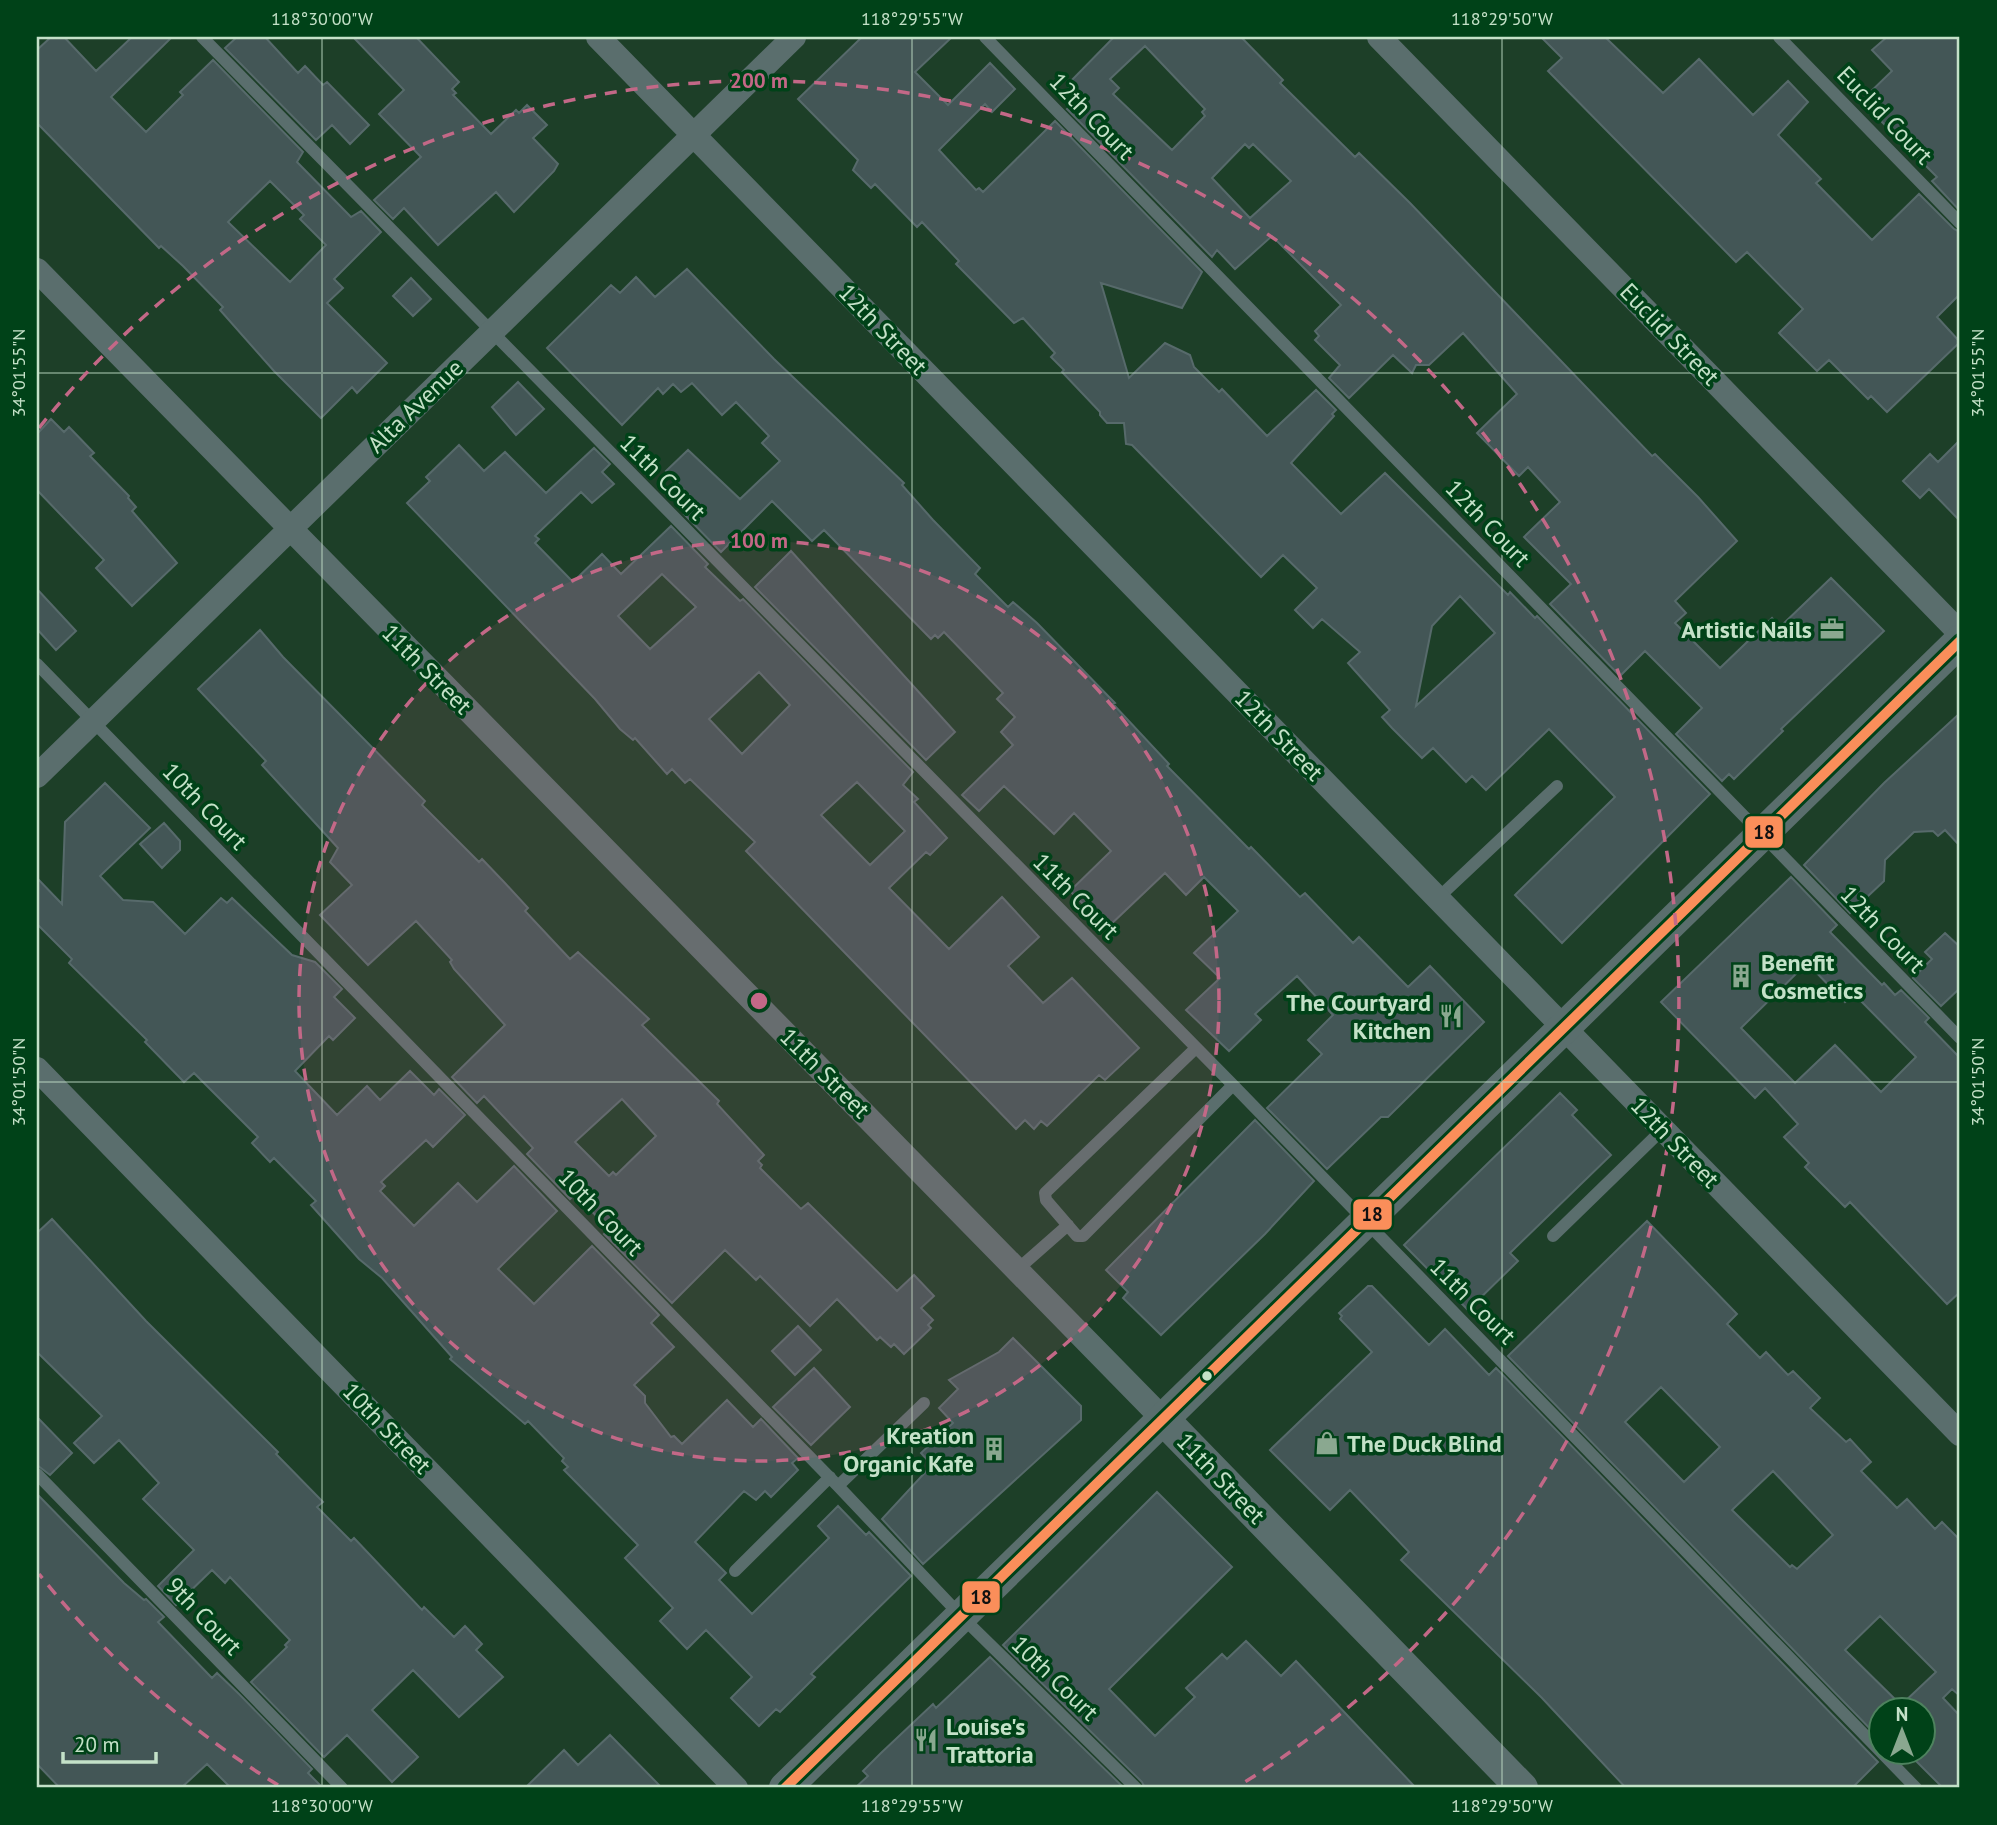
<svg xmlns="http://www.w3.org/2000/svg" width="1997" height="1825" viewBox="0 0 1997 1825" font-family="'PT Sans',sans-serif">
  <rect width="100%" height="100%" fill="#1d3f28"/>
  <path fill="#435656" stroke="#576a6b" stroke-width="2" fill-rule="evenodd" d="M51 37H64L96 71 132 37H172L111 97 146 132 183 95 180 92 213 60 303 152 297 162 351 217 361 211 381 232 334 279 343 288 327 303 387 363 357 393 352 387 321 418 274 371 220 310 223 307 183 266 161 246 159 248 37 123V50ZM270 181 304 215 300 219 326 245 290 282 228 222Z
    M237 37H265L298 73 305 66 323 85 327 82 369 125 350 144 332 125 316 140 225 48Z
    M353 37H416L459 82 452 89 456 93 453 95 491 134 516 110 519 113 527 105 547 125 533 138 558 164 554 171 514 212 496 192 438 245 404 208 393 219 374 200 421 157 379 114 404 90Z
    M862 37H952L915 72 948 105 990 63 1015 89 992 112 985 104 939 150 976 190 979 188 983 192 1055 121 1202 272 1182 308 1101 283 1129 378 1165 343 1190 355 1194 367 1219 392 1222 389 1267 436 1316 390 1336 410 1332 414 1334 416 1291 463 1341 514 1385 473 1508 595 1510 592 1535 618 1537 616 1710 794 1562 943 1515 895 1615 797 1549 729 1486 790 1472 776 1466 782 1433 748 1422 758 1392 728 1382 717 1390 710 1348 663 1360 652 1322 619 1313 628 1295 610 1317 588 1283 555 1261 577 1132 445 1126 444 1124 423H1107L1100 415V412L1062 372 1064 370 1051 357 1055 353 1023 318 1014 323 956 264 959 261 922 222 917 227 875 184 871 188 853 170 858 160 798 99ZM1460 596 1495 633 1416 706 1432 626Z
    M1114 37H1241L1283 80 1280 83 1355 157 1359 153 1410 203 1652 456 1655 454 1698 497 1737 541 1675 601 1686 613 1675 623 1720 668 1772 618 1780 627 1831 578 1884 631 1781 729 1783 731 1734 779 1729 774 1722 781 1676 734 1702 708 1645 651 1620 676 1550 604 1571 584 1524 537 1560 502 1528 467 1519 476 1477 433 1517 394 1463 333 1429 365H1416L1412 373 1393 355 1349 398 1329 378 1340 365 1315 340 1319 336 1315 331 1341 305 1272 236 1235 269 1217 250 1212 257 1067 109 1079 97 1067 85ZM1145 46 1205 109 1202 112 1205 116 1172 150 1113 94 1119 88 1110 79ZM1245 144 1249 148 1253 144 1291 181 1250 218 1212 178Z
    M1541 37H1605L1663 93 1699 59 1753 115 1788 81 1808 102 1778 135 1821 179 1816 183 1872 240 1919 194 1954 229 1960 232V294L1937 317 1960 342 1887 412 1871 396 1868 399 1829 360 1817 371 1779 333 1803 309 1747 252 1736 262 1548 71 1562 58Z
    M1887 37H1960V211L1932 181 1937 177 1861 101 1892 71 1872 50Z
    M687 269 774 359 904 483 902 485 933 520 980 568 975 574 1008 607 1013 602 1037 623 1115 703 1113 704 1169 764 1167 766 1249 849 1251 847 1300 897 1305 893 1353 943 1359 937 1408 987 1430 966 1484 1022 1388 1117H1381L1327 1169 1267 1108 1322 1054 1308 1040 1333 1015 1297 976 1255 1014 1261 1020 1229 1051 1186 1010 1220 978 1194 953 1238 911 1204 877 1186 895 1165 873 1107 928 1070 891 1111 851 1074 813 1054 834 1004 786 979 811 962 795 1013 745 1001 732 1015 717 997 699 1003 693 944 632 938 638 935 635 931 639 824 530 812 541 772 501 721 552 684 514 696 502 666 471 688 450 740 499 780 461 762 443 769 436 736 402 722 415 692 383 681 392 673 384 663 394 658 388 622 425 547 348 611 285 620 293 636 277 655 297Z
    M411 278 431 299 413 316 393 296Z
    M518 382 544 409 516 435 492 407Z
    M51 419 64 432 69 427 94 453 90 456 129 496 128 498 136 507 132 511 177 563 132 606 96 568 104 560 37 490V434Z
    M1960 440V521L1929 489 1920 498 1903 481 1930 454 1938 462Z
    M459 445 484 471 505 452 546 493 594 448 610 464 602 472 614 484 592 503 581 492 535 536 539 539 535 543 573 582 602 554 621 574 671 526 708 564 705 567 740 601 743 599 913 772 903 785 918 799 914 802 947 838 930 855 926 852 889 888 949 949 1002 897 1039 937 1008 966 1043 1003 1072 978 1139 1048 1105 1080 1099 1075 1047 1126 1041 1121 1034 1129 1025 1120 1016 1129 746 851 755 842 690 779 685 783 672 769 667 774 635 738 633 740 620 729 595 699 407 503 430 481 426 477ZM662 574 696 607 650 649 618 616ZM759 672 790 705 742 754 709 719ZM857 782 905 831 870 865 821 815Z
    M791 551 955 732 926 760 755 587Z
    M37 589 76 631 56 650 37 629Z
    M260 630 283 657 425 801 422 805 479 862 482 859 504 882 528 908 525 911 570 959 578 952 649 1019 642 1025 719 1101 717 1104 764 1155 758 1161 762 1165 760 1168 801 1209 808 1203 897 1291 914 1275 934 1296 921 1308 933 1320 928 1325 931 1328 904 1354 894 1344 891 1347 880 1337 877 1340 837 1299 810 1326 760 1276 756 1280 725 1250 672 1303 604 1234 609 1229 575 1194 570 1199 527 1154 533 1148 484 1096 477 1103 452 1077 505 1025 454 969 450 962 452 960 416 921 368 965 320 915 352 885 330 862 338 848 262 765 266 761 198 689ZM622 1099 656 1136 616 1175 613 1172 609 1176 575 1142Z
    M1960 713V846L1945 830 1938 836 1933 831 1914 832 1885 860 1884 881 1850 913 1804 865 1884 783Z
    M105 783 150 828 100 876 123 900 153 902 185 934 221 898 227 903 232 898 292 955 315 962 342 989 334 997 355 1018 333 1040 329 1036 295 1071 337 1115 367 1086 380 1100 410 1071 434 1095 439 1089 465 1115 433 1147 426 1140 381 1182 385 1186 380 1191 414 1226 458 1183 477 1202 514 1166 557 1211 498 1269 534 1304 592 1246 659 1315 651 1323 674 1347 634 1385 645 1396V1403L671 1437 674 1436 682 1444 727 1400 753 1427 761 1419 798 1458 792 1463 798 1470 771 1497 765 1491 756 1500 744 1491 695 1542 726 1573 719 1580 752 1614 829 1538 818 1526 838 1506 866 1535 869 1532 911 1576 811 1674 815 1677 780 1712 776 1709 759 1726 731 1698 752 1677 706 1630 687 1649 660 1621 673 1608 625 1558 638 1545 564 1470 568 1467 562 1461 564 1458 528 1421 525 1424 450 1359 452 1357 382 1278 359 1259 311 1205 316 1201 274 1158 270 1162 252 1143 258 1137 194 1073 184 1082 145 1042 147 1040 69 963 72 959 37 924V878L62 904 65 822Z
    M164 823 180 841V850L162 868 140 844Z
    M1791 877 1837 925 1830 932 1882 985 1884 983 1895 995 1901 990 1929 1018 1925 1022 1960 1058V1292L1947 1304 1850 1202 1845 1207 1805 1167 1809 1163 1784 1137 1798 1124 1765 1088 1755 1098 1661 1002ZM1807 963 1845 1002 1854 994 1916 1057 1881 1092 1835 1045 1795 1083 1741 1028Z
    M1945 933 1960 947V988L1941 1006 1913 978 1932 959 1925 952Z
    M1560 1093 1577 1110 1572 1115 1611 1155 1510 1253 1518 1261 1468 1310 1404 1245Z
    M1255 1120 1314 1181 1265 1234 1161 1335 1123 1298 1128 1292 1106 1270Z
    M52 1219 146 1321 278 1452 276 1454 323 1502 317 1507 351 1541 354 1538 422 1610 424 1607 454 1637 465 1626 482 1644 476 1650 503 1677 459 1717 413 1670 372 1710 418 1757 392 1782 347 1735 324 1757 251 1682 287 1647 285 1645 290 1640 230 1577 225 1583 212 1570 176 1605 158 1586 194 1550 143 1499 159 1483 119 1440 94 1463 74 1443 102 1416 37 1352V1233Z
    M1647 1221 1737 1314 1727 1324 1760 1358 1766 1352 1788 1375 1793 1371 1820 1398 1810 1408 1846 1442 1850 1439 1871 1462 1861 1471 1897 1508 1907 1499 1935 1529 1942 1522 1960 1540V1696L1952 1689 1943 1698 1960 1716V1788H1943L1907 1752H1923V1710H1881V1740L1508 1356ZM1661 1387 1720 1447 1684 1482 1625 1422ZM1773 1471 1833 1535 1797 1569 1792 1565 1790 1567 1732 1510ZM1880 1616 1936 1672 1901 1705 1845 1650Z
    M1368 1286H1372L1429 1345 1445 1329 1489 1375 1496 1368 1878 1762 1852 1788H1626L1542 1698 1401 1560 1409 1552 1350 1490 1330 1510 1270 1450 1372 1352 1340 1319 1342 1316 1339 1313Z
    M798 1326 821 1350 795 1375 772 1351Z
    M1013 1338 1081 1406V1420L923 1564 882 1519 932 1465 921 1453 953 1423 939 1408 958 1389 949 1380 999 1352Z
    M814 1368 850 1407 811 1445 773 1407Z
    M37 1417 72 1453 50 1475 37 1465Z
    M1157 1492 1232 1567 1109 1689 1155 1736 1195 1697 1186 1688 1222 1654 1227 1659 1246 1641 1281 1676 1296 1661 1416 1788H1145L1142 1782 1003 1645Z
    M37 1494 124 1583 144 1600 146 1599 164 1617 158 1622 212 1678 217 1673 239 1694 312 1769 308 1773 323 1788H231L207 1764 181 1788H60L37 1764Z
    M990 1657 1124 1788H855L868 1776 863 1771 881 1753 933 1704 936 1708Z
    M610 1735 662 1788H525L564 1750 578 1765Z"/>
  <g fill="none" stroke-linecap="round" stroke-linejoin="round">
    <path stroke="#5a6e6d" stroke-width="12" d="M202 37 1233 1085 1916 1788
      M985 37 1960 1038
      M1779 37 1960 223
      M37 664 838 1486 962 1617 1136 1788
      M1438 898 1557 786
      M1196 1048 1045 1193 1046 1200 1077 1236H1083L1233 1085
      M1553 1236 1663 1129
      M1018 1269 1068 1225
      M37 1474 342 1788
      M838 1486 924 1403
      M735 1571 830 1477"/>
    <path stroke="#5a6e6d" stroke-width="24" d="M598 37 1960 1434
      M1379 37 1960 633
      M37 270 1164 1420
      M37 776 794 37
      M37 1069 736 1788"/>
    <path stroke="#5a6e6d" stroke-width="32" d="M1164 1420 1522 1788
      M785 1788 1960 641"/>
    <g stroke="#004218" stroke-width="16">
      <path id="bus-1" d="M785 1788 1960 641"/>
    </g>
    <use href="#bus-1" stroke="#fa8e5a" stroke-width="10"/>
  </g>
  <path fill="none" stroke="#c4e1c8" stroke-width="2" stroke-opacity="0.45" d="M322 37V1788M912 37V1788M1502 37V1788M37 373H1960M37 1082H1960"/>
  <circle cx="759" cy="1001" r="460" fill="#c36887" fill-opacity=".12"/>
  <g fill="none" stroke="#c36887" stroke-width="3.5" stroke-dasharray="12 9">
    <circle cx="759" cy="1001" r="460"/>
    <path d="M278 1785A920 920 0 0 1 39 1574M39 428A920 920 0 1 1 1240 1785"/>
  </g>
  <defs>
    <g id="office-bare" transform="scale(1.89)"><path d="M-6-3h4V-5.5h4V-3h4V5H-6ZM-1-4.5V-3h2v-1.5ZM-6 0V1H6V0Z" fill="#8aa890" stroke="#004218" stroke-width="2.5" paint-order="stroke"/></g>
    <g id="building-bare" transform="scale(1.89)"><path d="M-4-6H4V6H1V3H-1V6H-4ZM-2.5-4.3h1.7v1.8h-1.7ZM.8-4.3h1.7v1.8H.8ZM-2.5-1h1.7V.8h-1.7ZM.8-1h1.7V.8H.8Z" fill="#8aa890" stroke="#004218" stroke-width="2.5" paint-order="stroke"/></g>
    <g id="restaurant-bare" transform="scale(1.89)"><path d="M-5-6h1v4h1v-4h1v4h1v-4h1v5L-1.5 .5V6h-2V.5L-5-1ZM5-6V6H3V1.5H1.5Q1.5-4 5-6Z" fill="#8aa890" stroke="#004218" stroke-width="2.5" paint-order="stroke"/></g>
    <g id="shop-bare" transform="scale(1.89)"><path d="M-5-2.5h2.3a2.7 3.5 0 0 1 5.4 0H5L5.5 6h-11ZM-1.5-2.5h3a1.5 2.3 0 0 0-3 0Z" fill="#8aa890" stroke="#004218" stroke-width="2.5" paint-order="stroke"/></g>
  </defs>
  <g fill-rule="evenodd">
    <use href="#office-bare" x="1832" y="629"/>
    <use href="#building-bare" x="1741" y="976"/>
    <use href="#restaurant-bare" x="1451" y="1016"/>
    <use href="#shop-bare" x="1327" y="1443"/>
    <use href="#building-bare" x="994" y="1449"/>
    <use href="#restaurant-bare" x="926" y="1740"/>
  </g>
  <circle fill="#c4e1c8" stroke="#004218" stroke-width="2.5" cx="1207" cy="1376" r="6"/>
  <g text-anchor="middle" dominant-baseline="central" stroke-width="7" stroke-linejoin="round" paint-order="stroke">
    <g font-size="24" fill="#c4e1c8" stroke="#004218">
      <text transform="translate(1885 115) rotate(46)">Euclid Court</text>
      <text transform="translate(1092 116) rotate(46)">12th Court</text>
      <text transform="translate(883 329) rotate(46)">12th Street</text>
      <text transform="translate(1670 334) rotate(46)">Euclid Street</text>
      <text transform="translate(415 406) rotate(-44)">Alta Avenue</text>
      <text transform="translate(663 477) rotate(45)">11th Court</text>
      <text transform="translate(1488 523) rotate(46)">12th Court</text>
      <text transform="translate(427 669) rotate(45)">11th Street</text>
      <text transform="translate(1279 735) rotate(46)">12th Street</text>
      <text transform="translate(205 806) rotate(46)">10th Court</text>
      <text transform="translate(1076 896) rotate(45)">11th Court</text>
      <text transform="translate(1883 929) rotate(46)">12th Court</text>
      <text transform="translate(825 1073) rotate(45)">11th Street</text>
      <text transform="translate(1675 1142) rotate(46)">12th Street</text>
      <text transform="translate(601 1212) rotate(46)">10th Court</text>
      <text transform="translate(1473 1301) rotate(45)">11th Court</text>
      <text transform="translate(387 1428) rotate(46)">10th Street</text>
      <text transform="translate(1221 1478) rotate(46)">11th Street</text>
      <text transform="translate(204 1616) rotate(46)">9th Court</text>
      <text transform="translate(1055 1678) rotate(44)">10th Court</text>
    </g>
    <g font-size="24" font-weight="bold" fill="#c4e1c8" stroke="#004218" text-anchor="end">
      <text x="1812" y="629">Artistic Nails</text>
      <text x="1761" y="962" text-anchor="start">Benefit<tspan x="1761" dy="28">Cosmetics</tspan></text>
      <text x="1431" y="1002">The Courtyard<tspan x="1431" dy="28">Kitchen</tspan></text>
      <text x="974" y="1435">Kreation<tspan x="974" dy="28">Organic Kafe</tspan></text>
      <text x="1347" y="1443" text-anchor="start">The Duck Blind</text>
      <text x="946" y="1726" text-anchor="start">Louise's<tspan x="946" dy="28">Trattoria</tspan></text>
    </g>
  </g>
  <circle cx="759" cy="1001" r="10" fill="#c36887" stroke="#004218" stroke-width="3.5"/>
  <g font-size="21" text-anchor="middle" font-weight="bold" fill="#c36887" stroke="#004218" stroke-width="7" stroke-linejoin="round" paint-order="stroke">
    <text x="759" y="88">200 m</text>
    <text x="759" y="548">100 m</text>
  </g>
  <g stroke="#004218" stroke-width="2.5">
    <rect x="1744" y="815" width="40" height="34" rx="7" fill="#fa8e5a"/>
    <rect x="1352" y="1198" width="41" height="33" rx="7" fill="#fa8e5a"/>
    <rect x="961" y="1580" width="40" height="34" rx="7" fill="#fa8e5a"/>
  </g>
  <g font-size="19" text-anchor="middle" font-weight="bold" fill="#111">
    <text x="1764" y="839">18</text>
    <text x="1372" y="1221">18</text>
    <text x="981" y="1604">18</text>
  </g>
  <rect width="1997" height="1825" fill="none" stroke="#004218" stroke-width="77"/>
  <g transform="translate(1902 1731)"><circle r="33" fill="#004218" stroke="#4e825e" stroke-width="2"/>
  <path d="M0-5L12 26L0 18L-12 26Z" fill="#8aa890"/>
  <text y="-10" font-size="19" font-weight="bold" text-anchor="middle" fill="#c4e1c8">N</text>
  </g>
  <path d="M63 1752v10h93v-10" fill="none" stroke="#c4e1c8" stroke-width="3.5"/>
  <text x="74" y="1752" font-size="21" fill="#c4e1c8" stroke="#004218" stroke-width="5" paint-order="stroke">20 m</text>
  <rect x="38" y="38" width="1920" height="1748" fill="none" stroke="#c4e1c8" stroke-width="2.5"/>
  <g font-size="18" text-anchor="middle" fill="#c4e1c8">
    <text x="322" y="25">118°30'00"W</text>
    <text x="912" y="25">118°29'55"W</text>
    <text x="1502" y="25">118°29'50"W</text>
    <text transform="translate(19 373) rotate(-90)" y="6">34°01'55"N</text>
    <text transform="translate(1978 373) rotate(-90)" y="6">34°01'55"N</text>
    <text transform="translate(19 1082) rotate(-90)" y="6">34°01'50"N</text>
    <text transform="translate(1978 1082) rotate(-90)" y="6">34°01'50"N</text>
    <text x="322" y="1812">118°30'00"W</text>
    <text x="912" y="1812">118°29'55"W</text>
    <text x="1502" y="1812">118°29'50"W</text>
  </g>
</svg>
